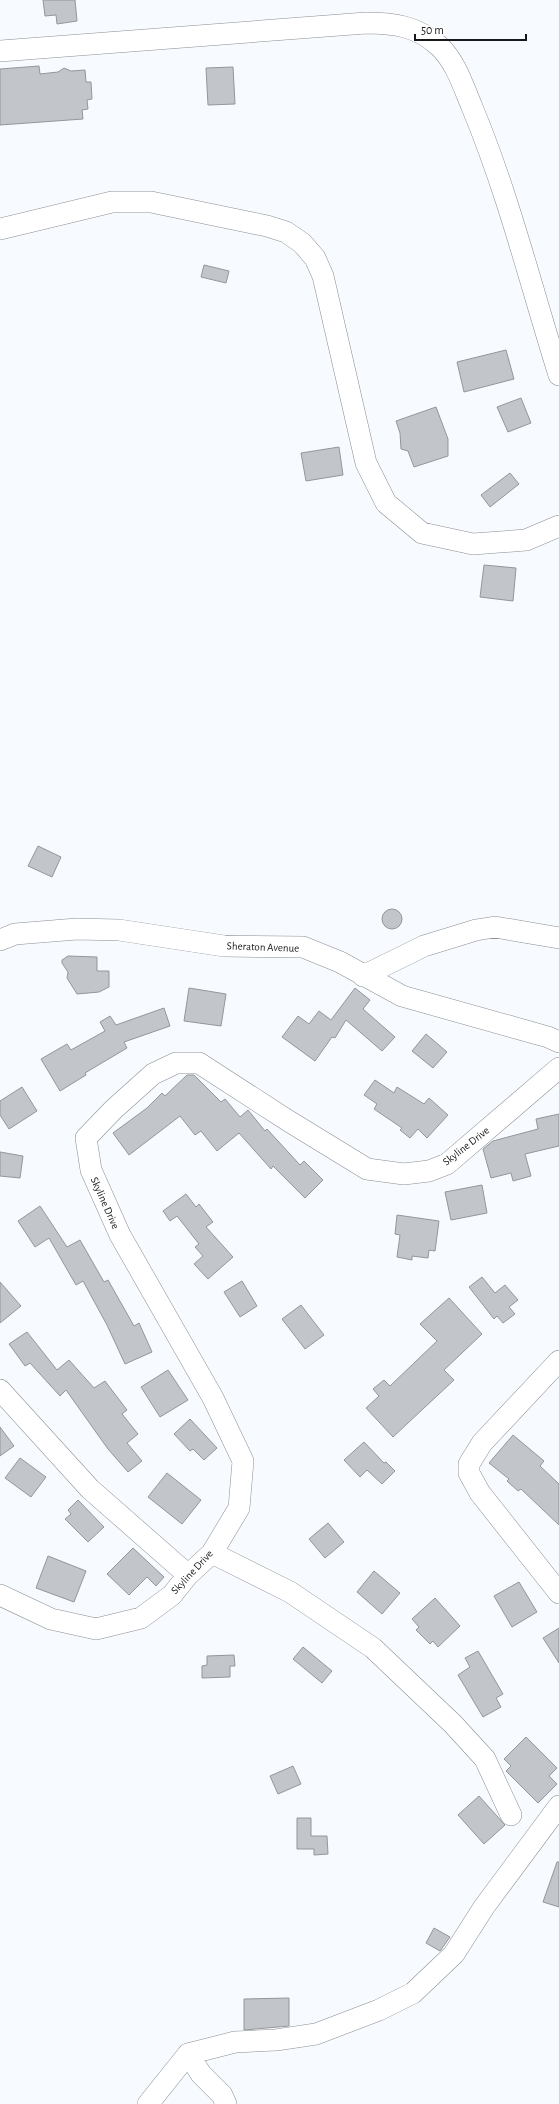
<svg xmlns="http://www.w3.org/2000/svg" width="559" height="2104" viewBox="0 0 559 2104" font-family="'Alegreya Sans',sans-serif">
  <rect width="100%" height="100%" fill="#f7fafe"/>
  <path fill="#c2c5c9" stroke="#93969a" d="M43 0H75L77 21 57 24 56 15 45 16Z
    M39 66 40 74 58 72 64 68 71 71 85 70 86 82H91L92 99 87 100 88 109 82 110 83 119 0 125V69Z
    M233 67 235 104 208 105 206 68Z
    M204 265 229 271 226 283 201 277Z
    M506 350 514 379 464 392 457 362Z
    M521 398 531 423 508 432 497 407Z
    M436 407 448 439V456L414 467 408 451 401 449 400 433 396 421Z
    M339 447 343 475 306 481 301 453Z
    M510 473 519 484 490 507 481 495Z
    M484 565 516 568 513 601 480 597Z
    M38 846 61 857 52 877 28 866Z
    M382 919a10 10 0 1 1 20 0a10 10 0 1 1-20 0Z
    M68 956 97 957V971H109V987L99 992 77 994 67 978 68 972 62 963V960Z
    M189 988 226 994 221 1026 184 1021Z
    M355 988 370 1000 363 1009 395 1037 382 1051 346 1020 335 1038 332 1037 315 1061 282 1037 298 1016 309 1024 319 1011 331 1020Z
    M164 1008 170 1026 124 1042 127 1048 85 1073 86 1075 60 1091 41 1059 67 1044 71 1050 105 1031 100 1022 110 1016 116 1025Z
    M426 1034 447 1052 433 1068 412 1051Z
    M187 1075H194L221 1102 225 1099 240 1117 248 1110 265 1131 267 1129 300 1165 304 1161 323 1180 305 1198 273 1166 271 1169 239 1133 217 1151 201 1131 195 1135 180 1116 129 1155 113 1133 147 1108 162 1093 165 1096Z
    M375 1080 394 1093 397 1087 424 1104 429 1098 448 1115 427 1138 418 1129 410 1138 400 1130 402 1128 374 1109 377 1104 364 1095Z
    M22 1087 37 1111 9 1129 0 1115V1101Z
    M559 1114V1146L525 1154 531 1176 513 1181 511 1173 491 1178 483 1149 493 1141 538 1129 536 1119Z
    M0 1152 23 1156 20 1178 0 1176Z
    M482 1185 487 1213 451 1220 445 1192Z
    M186 1194 196 1207 199 1204 213 1222 206 1227 233 1257 208 1279 194 1264 203 1256 195 1247 199 1244 177 1216 170 1221 163 1211Z
    M40 1206 67 1247 80 1240 104 1282 108 1280 134 1326 139 1323 152 1352 125 1364 107 1325 83 1281 76 1285 49 1238 35 1247 18 1221Z
    M397 1215 439 1221 435 1251 429 1250 428 1258 412 1256V1260L397 1257 400 1235 395 1234Z
    M482 1277 495 1293 505 1285 518 1300 509 1307 515 1314 503 1323 497 1316 494 1319 469 1287Z
    M242 1281 257 1306 240 1317 224 1292Z
    M0 1282 21 1306 0 1323Z
    M449 1298 482 1334 444 1370 454 1380 393 1437 366 1408 379 1396 373 1389 384 1380 390 1386 437 1341 420 1324Z
    M301 1305 324 1335 305 1349 282 1319Z
    M27 1332 57 1370 69 1360 94 1388 105 1381 127 1410 122 1414 138 1434 127 1443 142 1461 128 1472 108 1449 66 1390 60 1396 30 1363 25 1366 9 1344Z
    M168 1370 188 1400 160 1417 141 1387Z
    M190 1419 217 1448 204 1460 193 1449 190 1451 174 1434Z
    M0 1427 14 1446 0 1456Z
    M513 1435 544 1461 540 1466 559 1484V1525L521 1489 518 1491 507 1481 509 1479 489 1463Z
    M364 1442 384 1463 386 1462 395 1471 382 1484 367 1470 360 1477 344 1460Z
    M20 1458 46 1477 31 1497 5 1478Z
    M167 1473 201 1500 182 1524 148 1497Z
    M78 1500 104 1527 88 1542 65 1519 71 1514 68 1510Z
    M328 1523 344 1542 325 1558 309 1539Z
    M133 1548 164 1577 156 1586 147 1577 129 1595 107 1574Z
    M48 1556 86 1571 74 1602 36 1588Z
    M374 1571 400 1593 382 1614 357 1592Z
    M519 1582 537 1612 512 1627 494 1596Z
    M435 1598 460 1626 438 1647 433 1641 430 1644 416 1630 419 1627 412 1619Z
    M559 1628V1663L543 1638Z
    M303 1647 332 1671 322 1683 293 1659Z
    M478 1651 503 1694 496 1698 501 1707 483 1717 458 1675 470 1667 465 1658Z
    M234 1655 235 1666H230V1677L202 1678V1666L207 1665V1656Z
    M526 1737 557 1768 549 1776 557 1784 538 1803 506 1771 511 1766 504 1759Z
    M293 1766 301 1784 278 1794 270 1776Z
    M479 1796 505 1825 484 1844 458 1815Z
    M297 1818H311V1836H327L328 1854 314 1855V1849H297Z
    M557 1862H559V1907L543 1902Z
    M434 1928 450 1937 440 1951 426 1943Z
    M289 1998V2026L244 2030V1999Z"/>
  <g fill="none" stroke-linecap="round" stroke-linejoin="round">
    <g stroke="#8b8e92" stroke-width="22">
      <path id="minor" d="M0 51 366 23C394 23 417 26 439 46 456 62 463 86 472 107 508 193 531 286 559 375
        M0 229 112 202H151L267 226 286 232 302 243 315 258 323 276 366 463 386 503 422 533 473 544 526 540 559 526
        M0 940 15 934 77 929 119 930 224 946 303 947 340 962 402 996 548 1037 559 1042
        M363 976 424 946 476 930 495 927 559 938
        M559 1361 482 1443 469 1464V1473L480 1493 559 1593
        M0 1390 90 1489 188 1575
        M212 1553 290 1592 373 1648 453 1724 485 1759 511 1815
        M0 1595 51 1619 96 1629 141 1618 172 1595 188 1575 212 1553 239 1508 243 1461 213 1398 120 1235 91 1170 86 1138 114 1109 153 1074 176 1063H199L287 1120 367 1169 404 1174 429 1171 447 1164 559 1068
        M188 2054 201 2074 222 2095 226 2104
        M148 2104 188 2054 235 2042 276 2040 316 2034 379 2010 413 1993 454 1954 484 1907 559 1806"/>
    </g>
    <use href="#minor" stroke="#fff" stroke-width="21"/>
  </g>
  <g text-anchor="middle" dominant-baseline="central" stroke-width="4" stroke-linejoin="round" paint-order="stroke">
    <g font-size="11" fill="#161819" stroke="#fff">
      <text transform="translate(263 947) rotate(2)">Sheraton Avenue</text>
      <text transform="translate(466 1146) rotate(-38)">Skyline Drive</text>
      <text transform="translate(105 1203) rotate(66)">Skyline Drive</text>
      <text transform="translate(192 1572) rotate(-47)">Skyline Drive</text>
    </g>
  </g>
  <path d="M415 34v6h111v-6" fill="none" stroke="#161819" stroke-width="2"/>
  <text x="421" y="34" font-size="12" fill="#161819" stroke="#ffffff" stroke-width="3" paint-order="stroke">50 m</text>
</svg>
